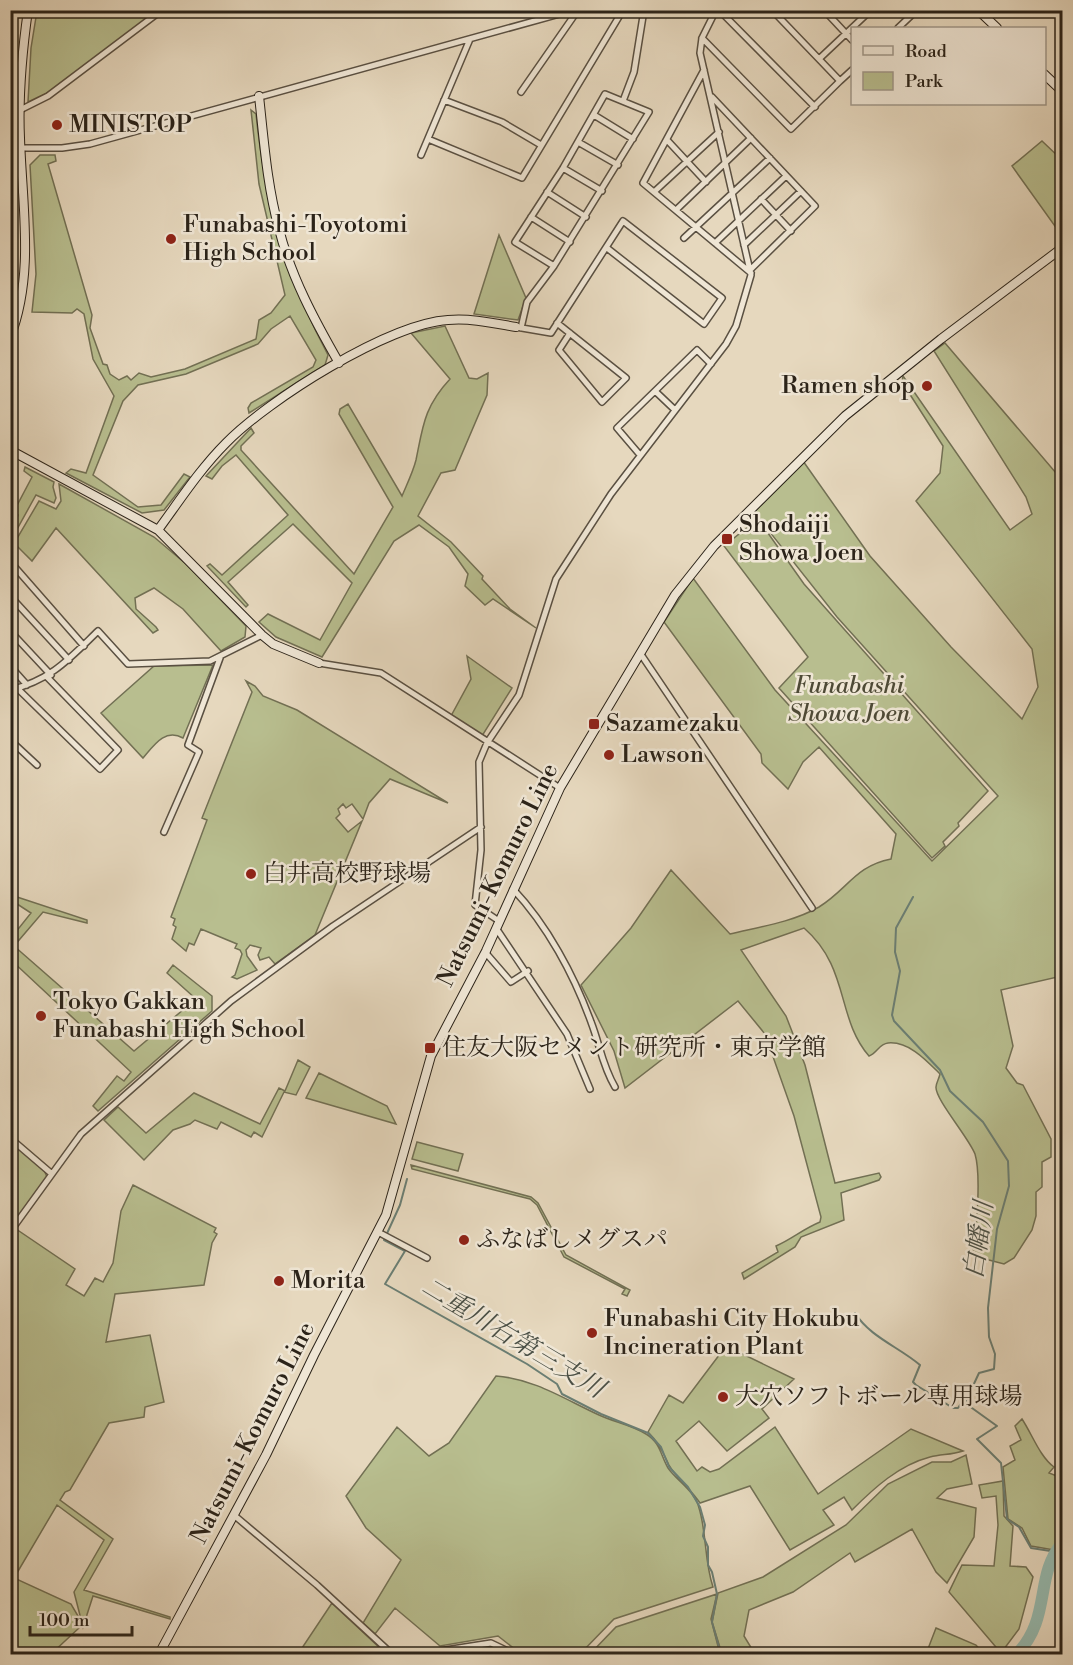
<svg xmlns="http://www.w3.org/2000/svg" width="1073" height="1665" viewBox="0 0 1073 1665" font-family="'Libre Bodoni','Noto Serif JP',serif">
  <rect width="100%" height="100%" fill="#e6d8be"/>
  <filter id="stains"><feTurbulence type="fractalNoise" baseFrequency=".00333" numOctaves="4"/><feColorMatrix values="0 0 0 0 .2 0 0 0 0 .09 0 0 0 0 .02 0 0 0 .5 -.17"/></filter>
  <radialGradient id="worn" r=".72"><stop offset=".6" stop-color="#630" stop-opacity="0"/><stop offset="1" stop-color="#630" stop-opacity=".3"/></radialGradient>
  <path fill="#b8be8f" stroke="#727054" stroke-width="1.5" d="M146 10 148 13 158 11 47 93 28 102 31 48 37 11Z
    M251 110 256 114C265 203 286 276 328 355L325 365 249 413 248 408 251 403 313 367 316 360 290 316 271 329 258 344 186 374 138 385 123 401 93 475 138 507 161 505 184 474 190 477 164 510 142 513 66 473 71 469 86 473 114 396 93 359 84 314 77 309 72 313 32 312 36 274 30 165 40 155H55L56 161 48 164 92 315 90 328 103 364 107 365 110 374 119 380 127 376 131 380 139 373 151 377 185 369 256 339 259 320 271 313 285 295 259 184Z
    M1042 141 1062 160V236L1012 166Z
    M499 235 526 298 518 320 474 314Z
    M445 326 469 378 477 379 488 373 487 395 455 470 441 473 418 516 451 542 483 576 482 579 510 609 536 628 493 599 485 605 465 586 468 574 449 547 419 525 394 541 322 657 276 637 259 622 268 614 320 640 352 583 293 524 228 582 248 605 246 607 207 566 210 564 222 575 288 515 236 455 222 466 212 479 206 476 251 428 254 433 241 446V450L354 574 393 507 339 414 340 409 348 404 402 496C407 484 413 472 416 460 423 426 424 407 450 379L411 333Z
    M945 343 1062 480V976L1001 990 1013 1046 1006 1068 1017 1083 1023 1085 1051 1139V1157L1042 1162V1187L1036 1192V1216L1032 1230 1014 1258 1004 1264 989 1260 973 1251C977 1229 981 1174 975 1154 969 1138 935 1099 936 1087 936 1083 939 1079 940 1074 927 1061 909 1041 888 1043 879 1044 877 1053 869 1056 836 1018 850 968 804 928L741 950 786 1016 805 1065 835 1183 879 1173 881 1177 879 1180 841 1193 844 1220 801 1237 795 1247 744 1279 742 1273 778 1252 776 1246C792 1239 803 1229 820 1222L821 1217 794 1116 765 1034 738 1001 625 1088 614 1051 581 985 631 928 671 870 730 934C759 927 793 922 819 907 848 889 855 866 891 859L896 834 819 747 803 762 788 789 762 763 761 754 664 622 693 578 775 690 932 861 998 796 837 617 754 512 803 461 870 556 951 647 1022 719 1038 687 1032 649 916 501 940 473 943 446 902 382 903 376 1010 530 1032 514 1026 497 934 351Z
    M25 467 54 482 53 487 56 498 54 503 36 495 11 540V520L16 522 18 515 13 513 32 477 24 471Z
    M59 484 154 537 186 564 246 626 245 637 221 651 183 609 154 588 135 598 136 609 156 627 158 630 153 633 56 528 32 561 18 547 11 549V544L15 542 39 501 56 509 61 501Z
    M758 519 804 584 988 791 958 823 959 826 943 842 945 846 932 858 779 688 808 657 724 546Z
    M467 656 512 688 482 736 451 716 471 679Z
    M213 665 183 738C165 728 154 745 143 758L101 713 154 666Z
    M246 681 255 686 263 696 297 710 448 803 390 779 369 803 363 819 352 804 346 808 343 804 338 809 340 814 336 818 348 832 362 821 315 935 275 964 269 957 260 960 258 955 261 948 250 945 246 950 247 956 257 970 237 979 232 977 235 975 242 954 240 950 235 948 237 944 201 929 194 945 189 943 186 951 172 939 176 927 173 925 175 919 171 917 207 820 202 818 252 692Z
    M11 895 87 920V923L43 912 14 946 134 1051 196 999 167 973 173 965 212 996V1011L98 1111 93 1106 117 1076 124 1081 131 1072 11 960V938L31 913 11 900Z
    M298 1060 310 1067 296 1095 284 1092 262 1137 254 1132 251 1137 221 1122 217 1129 195 1120 190 1124 173 1130 144 1160 104 1120 118 1107 146 1133 194 1093 260 1124 279 1088 285 1091Z
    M319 1073 387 1106 396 1124 306 1098Z
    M11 1141 44 1170 47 1177 11 1227Z
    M417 1142 463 1154 458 1171 412 1159Z
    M411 1165 531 1197 538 1203 566 1255 630 1290 627 1296 622 1294 625 1289 564 1257 537 1205 530 1199 412 1169Z
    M133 1185 216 1228 214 1232 217 1234 212 1243 204 1285 115 1294 106 1342 150 1335 164 1402 145 1407 144 1417 109 1423 70 1490 65 1492 60 1500 113 1539 84 1590 170 1617V1619L93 1596 83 1627 74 1592 104 1540 57 1505 14 1578 71 1604 78 1616 79 1628 51 1654H22L10 1645 11 1237 16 1229 75 1269 66 1285 84 1296 95 1278 103 1282 113 1263 121 1211Z
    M726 1346 794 1379 762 1409 769 1418 727 1451 699 1421 676 1441 697 1471 702 1467 710 1472 719 1469 775 1427 818 1494 911 1429 963 1451C951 1455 942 1454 930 1457 899 1465 874 1488 852 1510L844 1497 823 1510 834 1525 790 1550 750 1486 700 1503C691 1489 676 1478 669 1465 662 1451 660 1444 648 1432L669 1395 683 1403Z
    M496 1376C535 1379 564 1399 599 1415 614 1422 632 1425 646 1434 660 1442 661 1456 668 1468 677 1481 695 1491 699 1508 707 1534 704 1560 713 1587L614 1619 580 1654H521L498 1636 440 1646 395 1608 375 1634 363 1623 401 1560 366 1528 346 1496 397 1427 429 1456 449 1443Z
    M1022 1419C1032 1434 1040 1457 1054 1467L1049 1473 1062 1478V1537L1054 1550 1031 1546 1022 1528 1008 1519 1003 1467 1015 1460 1010 1446 1021 1440 1015 1426Z
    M966 1455 972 1484 947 1489 937 1498 976 1508 974 1537 947 1583 936 1572 912 1529 855 1562 850 1553 793 1592 749 1610 744 1636 755 1654H722L712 1622 718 1593 763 1577 846 1525 888 1484 932 1462H951Z
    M1003 1481 1004 1516 1013 1526 1010 1566 1026 1567 1033 1577 1019 1629 1001 1653 949 1592 962 1565 994 1566 998 1525 996 1496 982 1498 979 1485Z
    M717 1594 711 1619 720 1654H590L616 1627Z
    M332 1603 384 1652 383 1654H298Z
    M936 1628 976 1645 984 1654H926Z"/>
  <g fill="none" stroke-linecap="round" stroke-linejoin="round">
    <path stroke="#6b7e73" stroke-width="2" d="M913 897 896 928 895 952 900 971 892 1015 894 1021 940 1070 950 1091 983 1122 1008 1161 1009 1186 997 1229 988 1308 989 1337 995 1354 994 1369 979 1373 965 1403 997 1426 977 1439 1001 1463 1007 1519 1019 1527 1031 1548 1057 1552
      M407 1179 400 1205 384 1240 405 1251 385 1284 527 1364 557 1384 562 1394 601 1414 648 1433 661 1447 669 1467 688 1487 700 1507 705 1525 703 1536 708 1547V1565L712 1572 717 1594 712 1622 721 1654
      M855 1313C870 1337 899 1347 920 1365L913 1382 916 1385 953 1408H958L962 1402 965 1403"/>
    <path stroke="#96baaf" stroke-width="12" d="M1017 1654C1052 1617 1034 1577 1062 1543"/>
    <g stroke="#5a5042" stroke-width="8">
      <path id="street" d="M719 10 815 107
        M824 10 852 40
        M898 28 917 10
        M702 38 791 129 840 81 772 10
        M819 59 871 10
        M704 70 643 183 751 273
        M840 81 852 70
        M521 92 578 10
        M605 94 649 112 554 266 515 242 563 168Z
        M712 97 815 206 750 270
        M444 100 502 122 541 145
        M623 101 634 72 644 10
        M20 110 48 96 162 10
        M594 115 633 139
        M428 139 522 178 623 10
        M667 140 706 182
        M578 142 618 165
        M10 148H62L90 144 574 10
        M421 155 470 39
        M563 168 602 191
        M547 192 586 217
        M654 192 719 132
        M761 199 791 231
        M676 210 751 138
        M531 217 570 242
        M684 238 770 158
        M715 243 786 176
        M744 245 801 191
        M557 323 626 378 602 402 559 350 570 333
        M516 327 551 333 623 221 722 298 704 324 607 248
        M521 328 527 302 554 266
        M655 391 675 410
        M640 455 617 428 697 350 711 364
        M10 567 13 565 84 646
        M10 596 69 660
        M10 631 51 675
        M640 653 812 908
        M319 663 381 673 560 788
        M10 666 27 685
        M17 688 100 769 118 750 47 677
        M10 690C51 680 69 659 98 631L128 664 210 661 262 635
        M10 740 37 765
        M164 832 199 752 188 745 220 658
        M513 889C547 925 574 975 591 1022 600 1045 602 1065 615 1087
        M499 921 475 905 481 850 479 762 487 743 519 695 556 579 611 494 726 344 736 326 751 275 700 53 702 38 716 10
        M496 928 567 1034 590 1089
        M485 952 511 982 528 971
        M10 1138 52 1174
        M10 1232 81 1134 231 1001 333 926 481 827
        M378 1232 427 1258
        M235 1516 317 1585 392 1654
        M420 1654 491 1643 514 1654"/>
    </g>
    <g stroke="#2b2319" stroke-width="10">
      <path id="secondary" d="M978 10 997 28
        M1044 74 1062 91
        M259 96C264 141 267 185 279 229 291 277 315 321 339 363
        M10 338C35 274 22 205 20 138 18 95 22 53 28 10
        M10 450 158 530 262 635 273 644 319 663
        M158 530C180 500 200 469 226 443 268 400 388 324 448 320 471 318 493 323 516 327
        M159 1654 266 1455 314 1355 386 1215 431 1056 486 951 560 788 675 595 714 546 845 416 941 339 1062 248"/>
    </g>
    <use href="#street" stroke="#efe6d5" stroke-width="5"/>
    <use href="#secondary" stroke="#efe6d5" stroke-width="8"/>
  </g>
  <g fill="#8f2418" stroke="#efe6d5" stroke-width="2">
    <circle cx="57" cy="125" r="6"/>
    <circle cx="171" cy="239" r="6"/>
    <circle cx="927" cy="386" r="6"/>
    <rect x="721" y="533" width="12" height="12" rx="3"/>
    <rect x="588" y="718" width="12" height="12" rx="3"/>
    <circle cx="609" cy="755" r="6"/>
    <circle cx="251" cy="874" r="6"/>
    <circle cx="41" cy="1016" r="6"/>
    <rect x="424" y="1042" width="12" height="12" rx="3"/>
    <circle cx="464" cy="1240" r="6"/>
    <circle cx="279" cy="1281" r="6"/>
    <circle cx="592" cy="1333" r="6"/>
    <circle cx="723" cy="1397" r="6"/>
  </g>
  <g text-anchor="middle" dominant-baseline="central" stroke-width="5" stroke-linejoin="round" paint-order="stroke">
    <g font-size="24" fill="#2b2319" stroke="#efe6d5" text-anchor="start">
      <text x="69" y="125">MINISTOP</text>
      <text x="183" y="225">Funabashi-Toyotomi<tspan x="183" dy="28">High School</tspan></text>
      <text x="915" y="386" text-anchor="end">Ramen shop</text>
      <text x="739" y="525">Shodaiji<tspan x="739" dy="28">Showa Joen</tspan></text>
      <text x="606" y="724">Sazamezaku</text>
      <text x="621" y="755">Lawson</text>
      <text x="263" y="874">白井高校野球場</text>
      <text x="53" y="1002">Tokyo Gakkan<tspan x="53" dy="28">Funabashi High School</tspan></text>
      <text x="442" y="1048">住友大阪セメント研究所・東京学館</text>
      <text x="476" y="1240">ふなばしメグスパ</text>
      <text x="291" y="1281">Morita</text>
      <text x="604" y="1319">Funabashi City Hokubu<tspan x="604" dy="28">Incineration Plant</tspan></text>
      <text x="735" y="1397">大穴ソフトボール専用球場</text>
    </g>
    <g font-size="24" font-style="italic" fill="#4e4a36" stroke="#efe6d5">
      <text x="849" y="686">Funabashi<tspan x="849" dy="28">Showa Joen</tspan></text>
    </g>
    <g font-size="24" fill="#2b2319" stroke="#efe6d5">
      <text transform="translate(498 875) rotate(-64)">Natsumi-Komuro Line</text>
      <text transform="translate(253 1433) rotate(-63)">Natsumi-Komuro Line</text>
    </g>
    <g font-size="26" font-style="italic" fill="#4b5046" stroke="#efe6d5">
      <text transform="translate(979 1240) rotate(-82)">白幡川</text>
      <text transform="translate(513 1338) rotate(31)">二重川右第三支川</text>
    </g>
  </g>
  <rect width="1073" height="1665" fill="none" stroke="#e6d8be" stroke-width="36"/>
  <rect x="12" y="12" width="1049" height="1641" fill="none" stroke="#2b2319" stroke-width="3"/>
  <rect x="18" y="18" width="1037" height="1629" fill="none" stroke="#2b2319" stroke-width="1.5"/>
  <rect x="851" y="27" width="195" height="78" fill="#efe6d5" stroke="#a1988a" stroke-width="1.5"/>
  <rect x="863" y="46" width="30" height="9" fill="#efe6d5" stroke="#a1988a" stroke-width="1.5"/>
  <text x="905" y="57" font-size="18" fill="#2b2319">Road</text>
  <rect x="863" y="72" width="30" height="18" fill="#b8be8f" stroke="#a1988a" stroke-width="1.5"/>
  <text x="905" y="87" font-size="18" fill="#2b2319">Park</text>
  <path d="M30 1626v9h102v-9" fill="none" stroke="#2b2319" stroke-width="3"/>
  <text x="39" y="1626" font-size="18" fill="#2b2319" stroke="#efe6d5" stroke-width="4.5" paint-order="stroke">100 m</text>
  <rect width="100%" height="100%" filter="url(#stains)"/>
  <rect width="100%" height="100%" fill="url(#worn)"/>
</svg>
